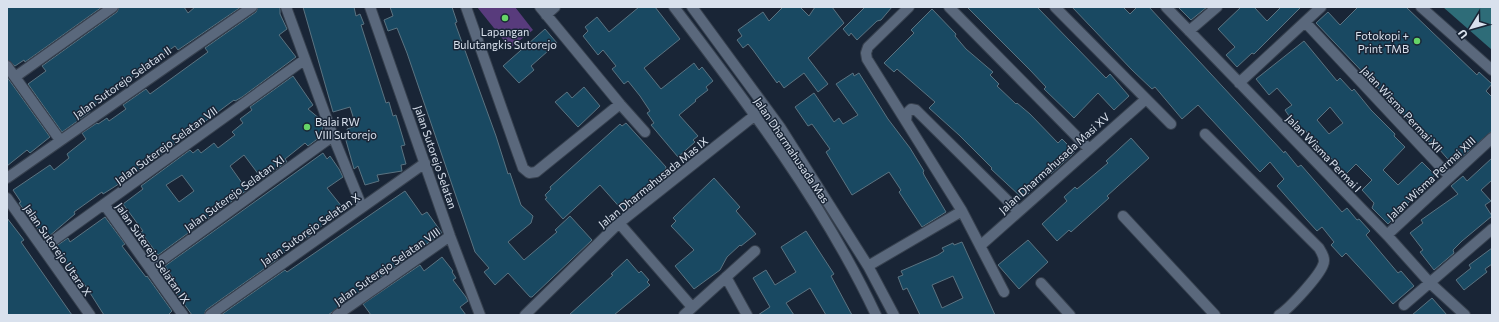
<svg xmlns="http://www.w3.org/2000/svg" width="1499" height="322" viewBox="0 0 1499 322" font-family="Commissioner,sans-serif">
  <rect width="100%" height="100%" fill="#192536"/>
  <path fill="#583b7c" d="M477 7H515L533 30 510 48Z"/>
  <path fill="#2e6c78" d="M1443 7H1492V50Z"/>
  <path fill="#194962" stroke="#5b7381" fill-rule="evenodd" d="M7 7H102L25 62 24 60 15 66 7 60Z
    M119 7H184L188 13 195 7H241L178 50 175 46 88 109 90 112 62 132 28 84 46 71 42 66 117 12Z
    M258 7H280V14L287 29 279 35 296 57 242 97 235 101 234 100 133 175 103 194 102 192 74 212 75 214 48 237 45 233 42 235 19 203 21 202 13 190 50 165 54 170 69 158 67 154 86 139 82 133 97 123 98 124 107 118 109 121 126 109 123 105 146 89 150 94 208 52 205 48 256 12Z
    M303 7H354L356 16 360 14 364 24 361 25 386 103 389 102 393 116 396 115 405 145 401 146 406 164 401 165 402 171 377 175 379 181 365 185 358 166 354 169 345 137 349 135 347 129 356 126 350 107 333 112Z
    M390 7H452L457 22 455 23 496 136 508 174 510 173 521 205 533 216 531 223 508 242 524 260 557 232 555 230 570 216 592 240 532 297H530L508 273 495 285 484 272 489 268 475 252 407 53 397 28 388 31 384 20 393 16Z
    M639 7H655L680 39 644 68 661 89 694 63 699 70 702 67 713 81 706 87 708 90 695 100 696 101 679 115 698 136 693 140 695 142 678 157 651 125 654 123 647 113 650 111 640 96 628 81 624 84 612 69 616 66 603 50 598 55 583 36 588 31 585 27 597 17 609 32Z
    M783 7H800L809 16 815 7H832L844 23 808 58 828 84 818 92 804 73 784 88 779 81 777 83 753 50 748 44 743 48 737 40 742 36 738 30 763 12 769 21Z
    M865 7H892L881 20 877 21 857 40 851 33 849 36 843 29Z
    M967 7H1037L1106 78 1110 74 1129 96 1114 110 1098 93 1074 118 1044 89 1046 87 1030 70Z
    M1072 7H1123L1130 14 1137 7H1149L1284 153 1285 151 1298 167 1301 165 1342 212 1347 208 1357 220 1359 219 1370 231 1366 235 1398 273 1401 271 1414 286 1393 304 1346 253 1342 257 1331 245 1334 242 1322 227 1317 231 1306 219 1277 186 1284 179 1270 162 1260 172 1198 105 1182 119 1155 87 1152 89 1132 70Z
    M1178 7H1207L1191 20Z
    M1241 7H1254L1267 21 1281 7H1301L1254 54 1252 53 1237 67 1226 55 1235 47 1218 29Z
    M1358 7H1406L1477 75 1479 72 1492 84 1486 91 1492 97V131L1453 165 1432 141 1430 143 1316 23 1328 12 1340 25Z
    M932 9 956 34 955 36 966 49 993 72 990 75 999 84 997 86 1016 104 1017 103 1030 114 1058 143 1062 139 1075 152 1051 174 1050 172 1029 193 1021 197 991 169 992 168 959 135 929 108 935 102 897 69 894 72 884 63 914 33 911 30Z
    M545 29 557 43 531 66 534 70 519 83 503 66Z
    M1304 41 1337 81 1340 78 1352 91 1354 89 1371 110 1395 134 1394 136 1405 147 1383 170 1398 185 1422 162 1435 175 1388 224 1372 208 1374 203 1362 190 1372 180 1356 164 1346 174 1327 154 1326 156 1305 130 1302 132 1293 122 1285 110 1292 105 1277 88 1269 95 1256 79ZM1330 107 1343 123 1329 134 1317 120Z
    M853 73 854 76 859 73 888 119 910 148 924 171 923 172 924 175 946 212 922 227 899 192 901 190 889 172 852 195 826 152 830 149 812 124 808 126 795 107 814 93 834 122 839 118 843 124 858 115 836 84Z
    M293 76 313 105 308 109 320 119 323 128 320 137 308 146 305 143 285 159 287 162 262 179 244 155 230 166 247 190 158 255 141 232 143 231 123 204 143 189 141 186 190 150 193 153 198 149 201 153 214 143 218 148 235 135 232 132 243 123 240 119 252 110 250 107ZM182 175 194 191 179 202 166 185Z
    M7 77 50 137 30 153 27 150 7 166Z
    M584 87 600 106 578 127 555 102 567 92 572 98Z
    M626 123 666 167 665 170 638 196 640 198 623 211 600 185 563 219 545 199 547 198 545 195 551 189 550 187 620 124 622 126Z
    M1131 138 1149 158 1107 196 1109 198 1071 232 1069 230 1057 241 1042 224 1067 201 1064 197 1075 187 1077 189 1108 163 1106 161Z
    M323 153 327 159 330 156 339 169 343 177 327 188 343 208 306 239 305 237 277 258 278 259 206 310 204 315H192L169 283 174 279 165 266Z
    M1492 158V180L1481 190 1491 201 1485 205 1492 216 1462 241 1453 250 1454 253 1434 270 1420 252 1423 250 1410 233 1423 223 1421 220 1458 194 1451 186 1463 176 1467 181Z
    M714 178 740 207 736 211 756 234 741 246 740 245 727 257 720 270 694 289 675 266 694 250 671 226 676 221 673 218Z
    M405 191 422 215 427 212 442 233 328 315H221L285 270 287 272Z
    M105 217 125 244 122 246 146 277 147 276 172 311 168 315H104L85 285 71 268 70 269 55 247 68 238 70 242Z
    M7 218 24 240 21 242 72 315H7Z
    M806 231 834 274 831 276 852 315H826L810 288 786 303 794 315H758L770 307 753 278 766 270 775 285 796 272 781 247Z
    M1028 240 1048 262 1019 289 998 265Z
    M962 242 995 315H920L907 288 903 290 898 277 903 275 901 271 938 255 944 251 942 248 953 243 954 245ZM953 276 963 298 942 308 932 285Z
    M1492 248V264L1485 269 1487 272 1464 290 1456 280 1471 268 1469 265Z
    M442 257 453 271 452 272 456 278 453 280 466 297 468 301 460 307 466 315H371L363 304 420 265 424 271Z
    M627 259 639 273 641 271 649 280 647 282 650 285 614 315H569L613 275 611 274Z
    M1432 298 1447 315H1412Z"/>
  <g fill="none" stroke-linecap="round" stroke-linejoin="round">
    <g stroke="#37414f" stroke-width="12">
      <path id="street" d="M286 7 333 136 362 207
        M370 7 450 236 480 315
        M466 7 514 143 523 168 529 173 536 172 620 104
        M540 7 620 104 645 132
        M674 7C748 104 824 204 876 315
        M692 7 780 127 868 266 894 315
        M909 7 868 47 866 53 867 59 962 211 1004 292
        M949 7 1088 148
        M1055 7 1171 124
        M1166 7 1387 235 1430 283 1465 315
        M1421 7 1492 70
        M546 15 555 7
        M1305 22 1450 177
        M1189 31 1217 7
        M7 66 60 140
        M15 77 113 7
        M1239 83 1321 7
        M906 121 907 113 911 109 916 110 1018 211
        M1205 134 1319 248C1322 253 1326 259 1323 265 1319 276 1290 308 1279 315
        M7 178 252 7
        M7 198 90 315
        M104 204 183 315
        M1123 216 1215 315
        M619 223 692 307
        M1387 235 1492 138
        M980 246 1146 99
        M43 248 304 60
        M868 266 962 211
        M150 269 333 136
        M726 277 747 315
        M1041 283 1070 315
        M1404 305 1492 229
        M210 315 425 163
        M337 315 450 236
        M525 315 619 223 759 112
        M684 315 755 251"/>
    </g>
    <use href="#street" stroke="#5a687c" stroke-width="10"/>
  </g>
  <g fill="#66d467" stroke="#192536" stroke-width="1.5">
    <circle cx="505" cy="18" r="4"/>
    <circle cx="1417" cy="41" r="4"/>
    <circle cx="307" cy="127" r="4"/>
  </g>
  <g text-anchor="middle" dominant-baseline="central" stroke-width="3" stroke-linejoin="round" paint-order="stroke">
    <g font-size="11" fill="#d9e1ed" stroke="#192536">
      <text x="505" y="31">Lapangan<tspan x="505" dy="13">Bulutangkis Sutorejo</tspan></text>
      <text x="1409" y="35" text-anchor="end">Fotokopi +<tspan x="1409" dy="13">Print TMB</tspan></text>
      <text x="315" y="121" text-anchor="start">Balai RW<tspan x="315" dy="13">VIII Sutorejo</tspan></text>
    </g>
    <g font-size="11" fill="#d9e1ed" stroke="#192536">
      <text transform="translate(122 82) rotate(-35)">Jalan Sutorejo Selatan II</text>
      <text transform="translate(1402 109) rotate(47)">Jalan Wisma Permai XII</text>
      <text transform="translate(166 145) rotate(-36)">Jalan Suterejo Selatan VII</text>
      <text transform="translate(792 150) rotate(56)">Jalan Dharmahusada Mas</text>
      <text transform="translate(1324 153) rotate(46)">Jalan Wisma Permai I</text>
      <text transform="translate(436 157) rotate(71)">Jalan Sutorejo Selatan</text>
      <text transform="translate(1054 163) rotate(-42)">Jalan Dharmahusada Masi XV</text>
      <text transform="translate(1431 178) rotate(-43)">Jalan Wisma Permai XIII</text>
      <text transform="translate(653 182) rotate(-39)">Jalan Dharmahusada Mas IX</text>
      <text transform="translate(234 193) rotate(-36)">Jalan Suterejo Selatan XI</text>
      <text transform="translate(310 229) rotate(-35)">Jalan Sutorejo Selatan X</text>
      <text transform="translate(58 250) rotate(55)">Jalan Sutorejo Utara X</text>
      <text transform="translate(153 253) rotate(55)">Jalan Suterejo Selatan IX</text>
      <text transform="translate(387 266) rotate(-35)">Jalan Suterejo Selatan VIII</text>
    </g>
  </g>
  <rect width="1499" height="322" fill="none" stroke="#d9e1ed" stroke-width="16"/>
  <g transform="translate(1471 28) rotate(233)" stroke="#192536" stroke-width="3" paint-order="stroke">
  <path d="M0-3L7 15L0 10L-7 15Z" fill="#d9e1ed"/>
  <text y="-6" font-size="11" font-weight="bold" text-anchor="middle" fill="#d9e1ed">U</text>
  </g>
</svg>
